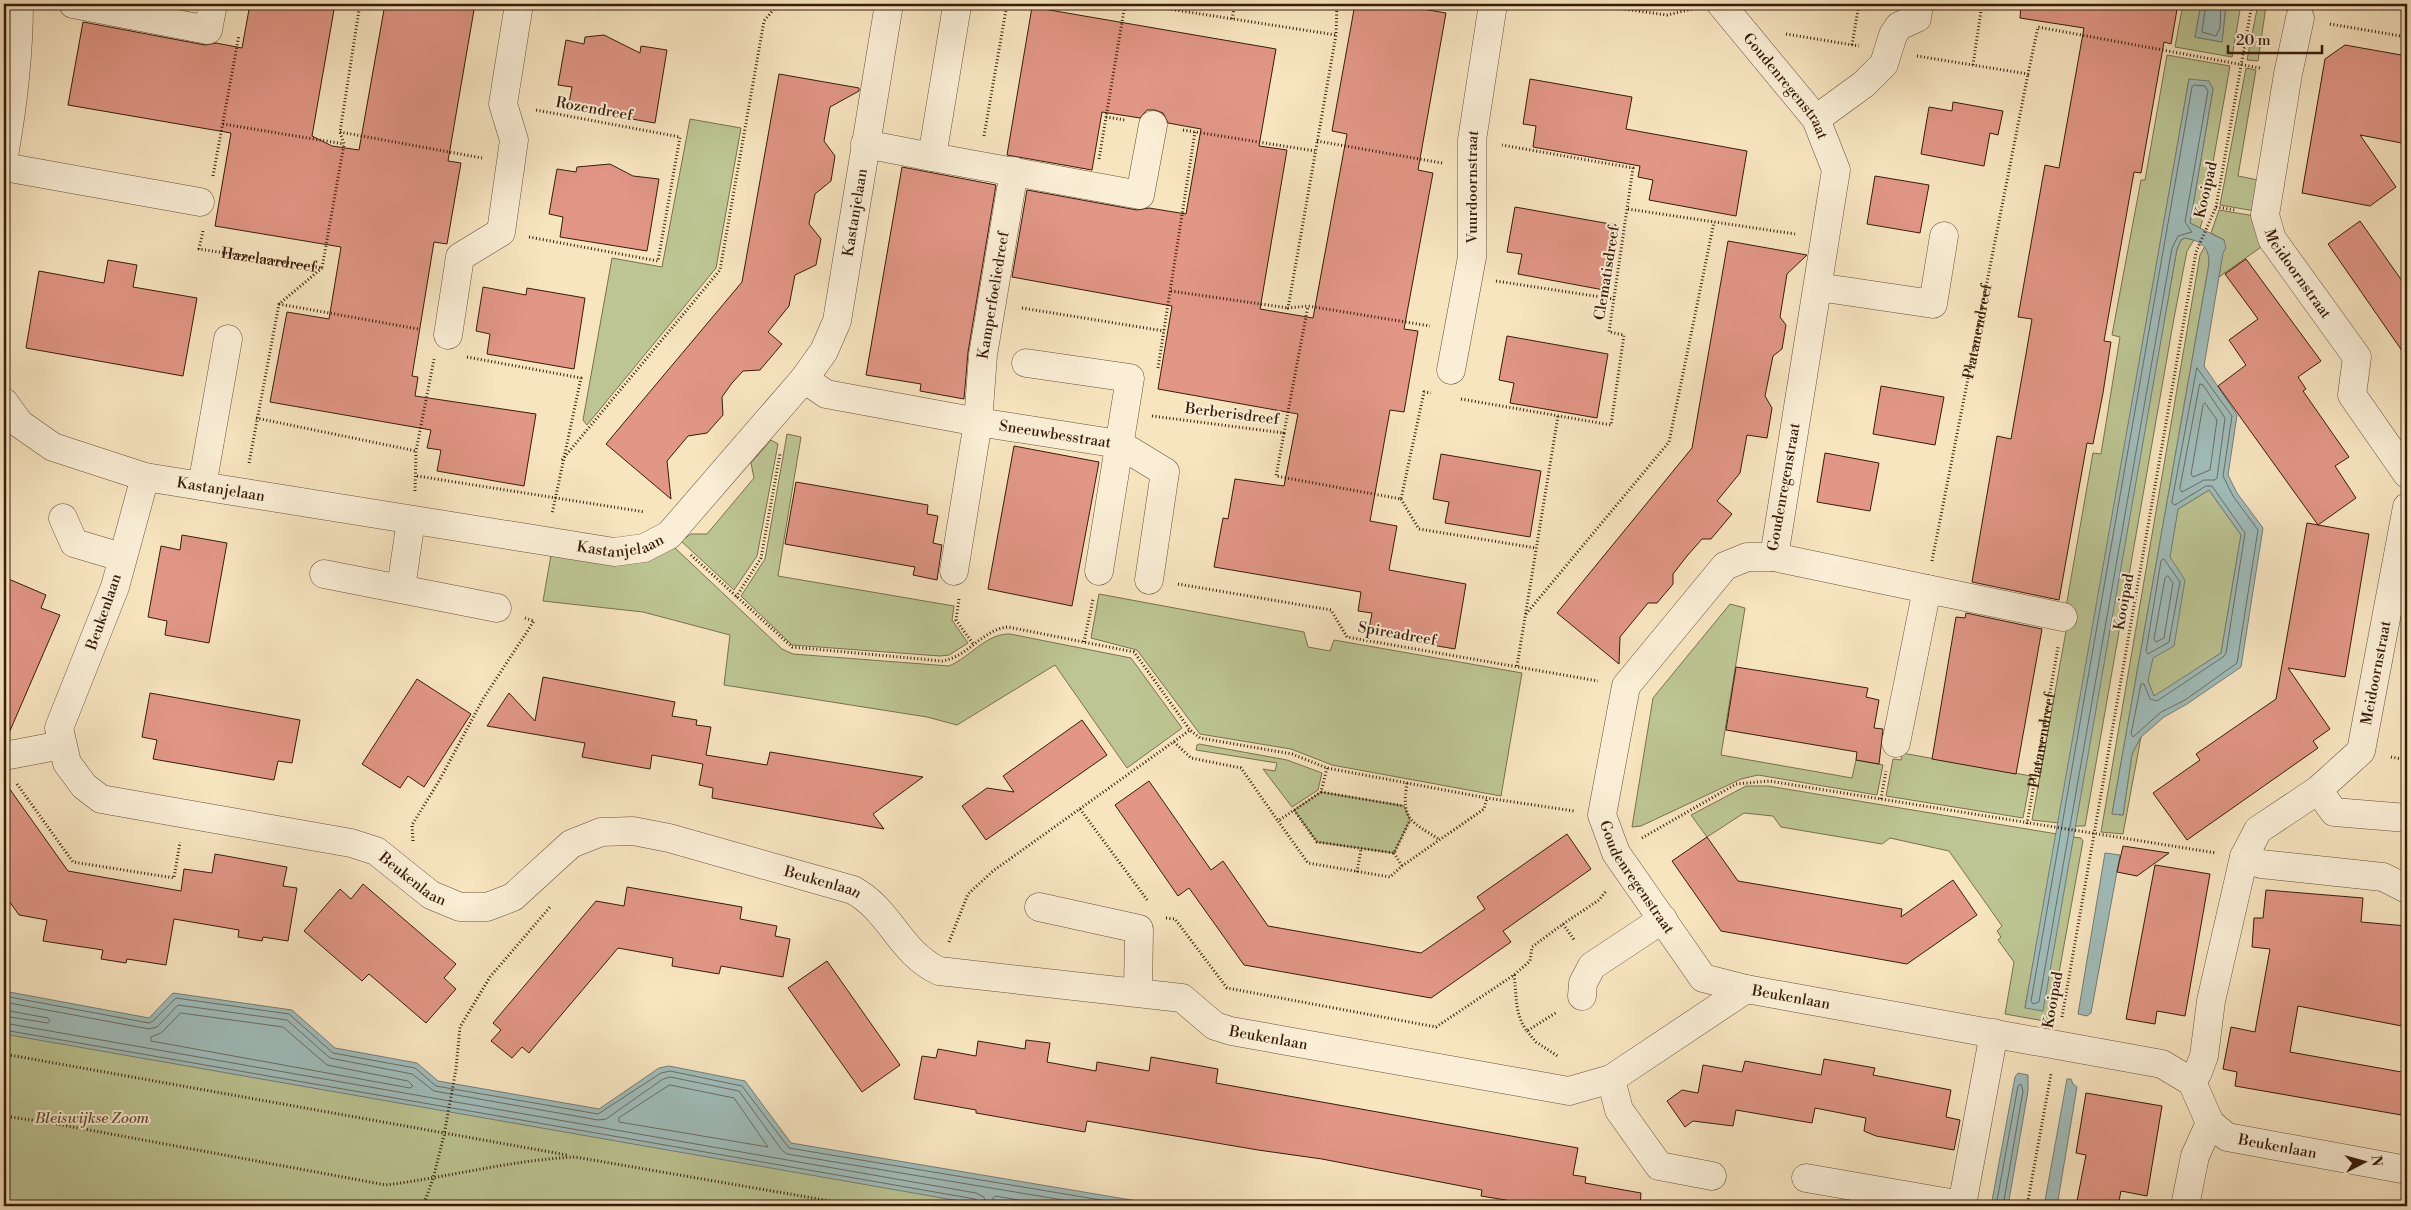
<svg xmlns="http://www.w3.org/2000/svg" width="2411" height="1210" viewBox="0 0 2411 1210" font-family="'Libre Bodoni',serif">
  <rect width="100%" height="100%" fill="#f7e5c0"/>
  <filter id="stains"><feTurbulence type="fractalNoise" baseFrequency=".004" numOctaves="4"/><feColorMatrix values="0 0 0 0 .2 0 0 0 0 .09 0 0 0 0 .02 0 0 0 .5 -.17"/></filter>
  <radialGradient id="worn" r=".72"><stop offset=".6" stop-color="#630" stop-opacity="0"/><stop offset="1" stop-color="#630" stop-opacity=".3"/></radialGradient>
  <path fill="#bcc593" stroke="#7a704e" d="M2183 4H2201L2195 37 2222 42 2226 4H2241L2232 57 2175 47Z
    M2258 4H2299L2304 13 2266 6 2258 61 2247 60Z
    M2167 55 2230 66 2203 219 2200 228 2190 223 2213 89 2189 79 2059 823 2032 820 2070 609 2066 607 2093 453 2101 454 2120 337 2112 335 2141 180H2145Z
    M2246 68 2256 70 2238 176 2258 180 2255 211 2220 205Z
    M690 119 741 128 716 268 587 425 583 420 612 258 662 267Z
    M2219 210 2255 216 2264 245 2219 277 2224 240 2211 233Z
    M2185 238 2194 240 2187 251 2174 318 2085 826H2074L2177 249 2181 240Z
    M2205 246 2209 252V264L2112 814 2123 815 2132 754 2141 737 2123 834 2101 832 2200 255Z
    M787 434 801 437 778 576 954 606 952 620 968 643 949 655 940 656 792 645 741 596 765 559Z
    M771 440 778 444 757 556 734 590 681 541 691 534H707L754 478 751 463Z
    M2209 490 2241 535 2221 653 2154 697 2148 681 2178 509Z
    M674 547 782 649 793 654 949 666C970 657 987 633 1010 634L1131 658 1182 728 1127 768 1055 665 957 725 927 717 724 685 730 635 643 612 543 601 551 555C594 559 635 571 674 547Z
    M1099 594 1304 632 1308 647 1330 651 1334 640 1522 673 1501 796 1332 765 1291 749 1200 734 1137 650 1091 638Z
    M1730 604 1745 608 1721 755 1852 778 1856 760 1883 765 1877 795 1758 775 1741 779 1641 826 1632 827 1653 698Z
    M1199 744 1287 760 1322 773 1318 790 1292 807 1263 769 1275 771 1277 763 1196 750 1197 745Z
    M1902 753 2031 776 2023 818 1886 796 1893 759 1901 760Z
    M1746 786H1768L2057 834 2025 1007 2042 1010 2073 837 2081 838 2083 841 2050 1022 2005 1014 2014 962 1998 940 2001 937 1997 931 2002 926 1949 851 1890 838 1882 844 1781 827 1773 816 1744 813 1707 837 1691 815Z
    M1321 792 1404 806 1410 820 1394 853 1317 842 1294 810Z
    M4 1014 1125 1206H4Z"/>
  <path fill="#a0bdbb" stroke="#767d74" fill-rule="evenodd" d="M2201 4H2226L2222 42 2195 37Z
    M2189 79 2209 81 2213 89 2190 223 2224 240 2226 248 2223 253 2204 366 2237 415 2228 475 2237 493 2263 528 2241 667 2187 704 2164 717 2141 737 2132 754 2123 815 2112 814 2209 264C2209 247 2202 241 2185 238L2181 240 2177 249 2043 1011 2025 1008ZM2209 490 2241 535 2221 653 2154 696 2148 681 2153 658 2174 646 2185 580 2170 557 2178 509Z
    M2105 853 2120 855 2091 1013 2087 1016 2078 1014Z
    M4 991 149 1018 173 993 292 1010 335 1048 417 1063 438 1081 599 1109 659 1068 669 1066 745 1081 791 1143 1167 1206H988L4 1034Z
    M2018 1073 2028 1075V1091L2008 1206H1991L2015 1077Z
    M2067 1079H2071L2073 1084 2077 1087 2057 1206H2044Z"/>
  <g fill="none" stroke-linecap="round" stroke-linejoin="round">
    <path stroke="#6c6c62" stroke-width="1" d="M2206 4 2202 32 2216 36 2220 28 2221 4
      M2195 85 2205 86 2208 91 2185 222 2192 232 2178 236 2172 248 2039 1002 2033 1004 2031 1001 2192 87Z
      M2197 368 2232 416 2223 476 2233 496 2258 530 2237 663 2185 700 2161 712 2133 737 2131 734 2141 684H2144L2150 699 2157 701 2223 657 2226 653 2245 533 2212 486H2206L2175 505 2172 503Z
      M2200 384 2203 385 2225 418 2217 478 2215 480H2204L2182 492 2180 489Z
      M2205 403 2217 420 2210 470 2193 477 2191 474 2203 405Z
      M2164 559 2180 582 2169 642 2148 654 2146 651 2161 561Z
      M2168 576 2173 583 2164 638 2156 642 2154 639 2165 578Z
      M4 996 149 1023 153 1021 176 998 289 1014 333 1053 415 1068 436 1086 598 1114 661 1073 670 1071 742 1086 789 1148 1137 1206
      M4 1002 149 1029 157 1027 178 1005 287 1020 330 1058 412 1074 434 1091 598 1120 606 1119 663 1079 670 1077 739 1091 781 1149 787 1154 1099 1206
      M4 1010 48 1018 50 1021 48 1023 4 1016
      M181 1013 283 1027 327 1065 408 1081 413 1086 410 1088 151 1041V1037L161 1033Z
      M4 1023 976 1193 984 1197 986 1206
      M4 1030 975 1199 979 1202 980 1206
      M670 1085 734 1098 768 1147 619 1122V1118Z
      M994 1206 993 1198 995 1196 1054 1206
      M1996 1206 2018 1086 2021 1084 2023 1091 2003 1206"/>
  </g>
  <path fill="#e19686" stroke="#381c0a" d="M250 4H335L312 136 332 146 359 150 385 4H475L448 161 461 163 447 244 434 242 412 376 418 377 415 396 536 414 524 486 437 471 441 450 427 448 431 430 270 402 287 312 329 319 341 247 215 226 231 133 68 105 83 22 205 45 216 43 242 48Z
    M1355 4H1394L1446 13 1418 170 1433 173 1404 329 1418 331 1404 412 1390 410 1370 521 1397 526 1389 570 1466 584 1455 649 1368 634 1372 613 1358 611 1361 592 1214 567 1223 518 1228 519 1235 479 1284 486 1298 414 1158 389 1172 306 1012 277 1027 190 1137 210 1149 208 1186 214 1201 129 1168 123 1163 113 1155 110H1147L1140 118 1102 112 1092 170 1007 155 1032 7 1276 49 1259 146 1287 150 1260 309 1313 318 1347 134 1332 131Z
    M2021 4H2178L2171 44 2164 42 2141 173 2134 172 2104 341 2111 342 2103 393 2093 444 2087 443 2059 600 1972 582 1997 436 2011 439 2026 354 2032 319 2018 317 2045 165 2059 168 2084 28 2020 18Z
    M604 35 640 53 641 46 667 50 655 123 568 108 572 87 558 85 566 40 584 44 585 37Z
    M2345 45 2407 56V144L2360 135 2396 187 2370 206 2302 193 2325 59Z
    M779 74 859 88V91L830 107 824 141 835 156 831 181 815 194 809 224 821 239 816 265 795 275 789 306 768 332 782 344 760 370 743 371 732 383 722 397 723 415 707 433 688 436 667 461 671 499 606 444 742 282Z
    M1530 79 1632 97 1626 129 1747 151 1736 216 1649 200 1653 180 1638 177 1640 166 1533 147 1536 126 1523 124Z
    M1953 102 2003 111 1998 135 1990 133 1984 166 1921 154 1929 107 1952 111Z
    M610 164 633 176 659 179 647 251 560 237 563 217 549 214 557 169 576 172 577 167Z
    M902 167 996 185 968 352 964 399 920 391 921 384 866 375Z
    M1875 176 1929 185 1920 233 1867 224Z
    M1515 207 1616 225 1604 290 1518 274 1522 254 1507 252Z
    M2360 221 2407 288V358L2328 244Z
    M1728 241 1807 255 1787 274 1780 317 1786 325 1782 349 1773 356 1765 396 1772 408 1767 438 1747 435 1740 473 1717 501 1732 514 1711 539H1702L1687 556 1673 574V584L1657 603H1648L1620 637 1619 664 1557 613 1692 448Z
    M2246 259 2321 361 2298 377 2306 389 2303 391 2349 457 2335 466 2356 498 2318 525 2218 386 2246 365 2229 340 2258 319 2225 274Z
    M108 260 137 265 133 287 197 298 183 376 26 348 39 271 104 283Z
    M483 287 526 295 527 288 585 298 574 369 487 354 490 334 476 331Z
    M1507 336 1608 354 1597 418 1510 403 1514 383 1499 380Z
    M1881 386 1944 397 1935 445 1873 434Z
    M1014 446 1099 462 1072 606 988 589Z
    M1825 453 1879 463 1870 511 1817 502Z
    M1441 454 1541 471 1530 537 1445 523 1449 502 1433 499Z
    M796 482 928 505 927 514 938 516 933 543 942 545 937 580 913 575 915 567 785 544Z
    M2307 523 2369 534 2345 677 2288 668 2330 729 2313 741 2318 748 2187 840 2153 793 2200 760 2196 754 2276 699Z
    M182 535 227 543 209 643 165 635 167 621 148 617 161 546 180 550Z
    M4 577 46 595 41 608 60 615 6 740H4Z
    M1966 613 2042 629 2016 774 1932 759 1956 617 1965 618Z
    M1736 667 1868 688 1866 697 1879 700 1874 728 1883 729 1879 764 1856 760 1857 752 1726 730Z
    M543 677 675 702 672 716 697 720 696 725 711 727 706 755 767 765 770 752 923 777 873 814 884 829 712 798 713 788 699 785 703 764 652 755 650 769 582 757 585 743 487 726 509 693 535 721Z
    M417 679 471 714 424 787 408 776 400 788 362 764Z
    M150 693 300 720 292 763 278 761 274 780 153 759 157 740 142 737Z
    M1082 720 1107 755 986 840 962 806 987 788 1014 792 1003 776Z
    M4 781 68 871 181 891 184 869 212 873 215 854 287 867 283 886 297 888 288 941 263 937 262 941 238 937 239 930 174 919 166 965 127 959 126 963 101 959 103 950 43 941 47 920 19 915 4 894Z
    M1149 781 1211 870 1223 861 1268 926 1421 953 1485 909 1477 897 1567 834 1591 869 1503 931 1511 942 1431 998 1244 965 1189 888 1178 896 1115 805Z
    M1707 837 1738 881 1902 909 1901 917 1953 880 1977 915 1907 964 1721 931 1672 861Z
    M2123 846 2169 853 2137 876 2117 872Z
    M2155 865 2210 874 2185 1016 2157 1011 2155 1024 2126 1019Z
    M363 884 456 964 444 978 456 989 426 1023 369 974 362 981 304 931 340 889 351 899Z
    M627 887 742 907 740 919 777 926 775 936 790 939 783 977 721 966 719 974 672 966 673 958 618 948 529 1053 522 1047 512 1058 491 1041 501 1030 493 1023 596 901 624 906Z
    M2266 890 2363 898 2361 922 2407 926V1027L2298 1006 2290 1052 2407 1073V1116L2235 1086 2237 1072 2223 1069 2231 1027 2255 1032 2270 949 2252 947 2254 918H2263Z
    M827 961 900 1065 862 1092 788 988Z
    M1026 1040 1050 1043 1047 1062 1096 1071 1097 1062 1149 1071 1151 1057 1218 1069 1216 1083 1578 1148 1573 1175 1586 1177 1585 1183 1641 1193 1640 1206H1542L1481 1196 1482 1190 1322 1159 1258 1150 1087 1121 1085 1132 976 1113V1110L914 1099 922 1056 936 1058 938 1049 976 1056 978 1041 1025 1049Z
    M1824 1059 1875 1068 1873 1075 1951 1090 1946 1117 1960 1120 1954 1150 1876 1136 1864 1131 1866 1118 1815 1108 1812 1123 1736 1110 1733 1126 1693 1121 1685 1127 1667 1101 1682 1090 1698 1093 1703 1065 1742 1072 1745 1061 1821 1075Z
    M2086 1093 2162 1106 2147 1196 2121 1191 2118 1206H2076L2086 1155 2076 1153Z"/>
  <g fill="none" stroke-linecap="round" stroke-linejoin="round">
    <g stroke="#684e38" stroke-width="29">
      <g id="minor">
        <path d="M73 4 208 30 213 4"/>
        <path id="s4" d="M1721 4 1816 119 1836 170 1774 557H1747L1725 566 1626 686 1602 815 1616 853 1703 978 1746 989"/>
        <path id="s5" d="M2300 18 2288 74 2265 215 2272 239 2357 357 2352 395 2407 474"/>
        <path d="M1816 119 1864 84 1884 64 1893 35 1899 26 1917 18 1919 4"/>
        <path d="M865 144 932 157 957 6"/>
        <path d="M4 156C13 105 19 55 19 4"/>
        <path d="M932 157 1140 195 1153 125"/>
        <path d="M4 167 200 202"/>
        <path d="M1818 287 1933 304 1944 236"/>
        <path d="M448 335 460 257 501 232 514 140 503 104 519 4"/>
        <path d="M1026 363 1130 378 1099 571"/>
        <path id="s6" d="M1451 370 1472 257V140L1493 4"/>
        <path id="s7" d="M804 379 826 394 978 422 983 355 1014 171"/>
        <path id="s8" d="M4 402 20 424 53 447 145 477 614 552 644 548 669 535 804 379 824 351 837 321 889 4"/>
        <path id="s9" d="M145 477 115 587 59 728 67 763 84 786 101 799 351 843 376 851 431 895 460 907H487L513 897 571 844 601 832 633 831 669 838 853 890C891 911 899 952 939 971L1182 998 1215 1026 1231 1031 1569 1091 1611 1079 1746 989 2162 1064 2192 1082 2210 1123 2227 1137 2407 1170"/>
        <path d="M202 486 228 339"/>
        <path d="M63 518 74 543 121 557"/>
        <path d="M1774 557 1927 589"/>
        <path id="s10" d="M954 571 978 422 1119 444 1165 472 1149 580"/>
        <path d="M324 574 497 608"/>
        <path d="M401 588 411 520"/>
        <path d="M1896 743 1927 589 2063 617"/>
        <path d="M4 756 62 745"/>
        <path d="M2318 790 2334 812 2407 818"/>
        <path d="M2244 857 2261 864 2383 877 2407 889"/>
        <path d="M1039 907 1139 929 1138 992"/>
        <path d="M1582 996 1583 983 1592 966 1663 919"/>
        <path d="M1611 1079 1619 1110 1659 1166 1712 1176"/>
        <path id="s11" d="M2192 1082 2198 1072 2204 1056 2211 1001 2244 857 2258 830 2318 790 2361 751 2407 507"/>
        <path d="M1806 1178 1962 1205 1994 1033"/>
        <path d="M2185 1206 2195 1156 2210 1123"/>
      </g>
    </g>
    <g stroke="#381c0a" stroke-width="3" stroke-dasharray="1 2.5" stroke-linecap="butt">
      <path d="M1137 4 1336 35"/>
      <path d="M1337 4 1336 35 1288 308 1308 306 1430 326"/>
      <path d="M1587 4 1667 15 1692 9"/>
      <path d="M1232 19 1235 4"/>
      <path d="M2330 24 2407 37"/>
      <path d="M1786 34 1859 46"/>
      <path d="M1852 45 1859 4"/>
      <path d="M1917 56 2028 74 2038 27 2260 68"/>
      <path d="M1973 65 1982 4"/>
      <path d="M1106 117 1125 120"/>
      <path d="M223 124 344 144"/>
      <path d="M1183 130 1315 151"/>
      <path d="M340 132 482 158"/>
      <path d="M984 136 1007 4"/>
      <path d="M1317 141 1442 163"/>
      <path d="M1099 159 1125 4"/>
      <path d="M2407 167 2405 180 2407 178"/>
      <path d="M213 176 239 35"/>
      <path d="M2216 207 2235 210"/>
      <path d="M1628 209 1795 234"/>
      <path id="s1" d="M203 231 199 249 322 268 344 144 340 132 360 4"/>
      <path d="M529 237 658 261 680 137 536 110"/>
      <path d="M1496 281 1614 299"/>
      <path d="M1171 291 1288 308"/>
      <path d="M279 304 418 329"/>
      <path d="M1022 308 1164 331"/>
      <path d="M467 357 581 378 552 514"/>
      <path d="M1158 368 1195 132"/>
      <path d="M1461 399 1611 425 1624 335 1609 332 1633 168 1502 145"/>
      <path d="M1152 416 1284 433 1308 306"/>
      <path d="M256 418 416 451"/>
      <path d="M1284 433 1276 476 1401 499 1424 392 1431 393"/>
      <path d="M562 460 720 270 764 21 778 4"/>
      <path d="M249 463 279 304 322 268"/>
      <path d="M417 476 645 512"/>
      <path d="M415 491 416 451 434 359"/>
      <path d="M1401 499 1419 529 1536 548"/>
      <path d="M691 555 792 647 942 661C968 657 983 629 1008 627L1134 652 1190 730 1200 738 1292 754 1327 768 1487 798 1574 811"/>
      <path id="s2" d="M1932 561 2028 74"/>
      <path d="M1178 584 1331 610 1347 637 1598 681"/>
      <path d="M736 597 761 558 780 454"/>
      <path d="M959 599 956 620 974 645"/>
      <path d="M1526 614 1669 442 1714 222"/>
      <path d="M1084 642 1093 599"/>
      <path d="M1517 666 1558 416"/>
      <path d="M1174 742 1191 758 1241 768 1278 821"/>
      <path d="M2391 757 2407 760"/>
      <path d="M1327 768 1321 792 1278 821 1308 863 1390 877 1402 866 1484 809 1487 798"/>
      <path d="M1407 783C1401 821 1411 821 1440 840"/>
      <path d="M17 784 73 862 174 878 180 842"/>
      <path d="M1321 792 1404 806"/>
      <path d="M1881 799 1886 771"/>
      <path d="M1080 809 1148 901"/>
      <path d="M1294 810 1317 842 1394 853 1410 820"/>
      <path id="s3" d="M2027 824 2058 647"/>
      <path d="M1642 838 1736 784 1769 781 2216 853"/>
      <path d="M413 841 412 825 439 781 483 699 534 621 525 618"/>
      <path d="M1394 853 1402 866"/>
      <path d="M1357 872 1361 849"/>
      <path d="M1166 918 1175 919 1227 988 1436 1027 1514 975 1530 961 1532 947 1563 924 1575 941"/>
      <path d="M1563 924 1599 900 1606 891"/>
      <path d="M949 942 968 894 993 871 1190 730"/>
      <path d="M1514 975C1517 995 1514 1014 1527 1031L1557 1012"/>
      <path d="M2062 1017 2196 252 2216 207 2252 4"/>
      <path d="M1527 1031 1536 1042 1559 1057"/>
      <path d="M4 1054 567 1155"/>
      <path d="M4 1116 57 1124 386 1185C449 1177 512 1160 575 1157L859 1206"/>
      <path d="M423 1206 433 1179 444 1135 456 1069 460 1027 490 977 550 907"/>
      <path d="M2027 1206 2051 1074"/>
    </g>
    <use href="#minor" stroke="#faeed6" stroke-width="28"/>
  </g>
  <g text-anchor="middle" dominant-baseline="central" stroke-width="4" stroke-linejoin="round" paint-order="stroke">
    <g font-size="15" fill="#381c0a" stroke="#faeed6">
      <text stroke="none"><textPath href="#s4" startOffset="105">Goudenregenstraat</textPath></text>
      <text transform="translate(594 109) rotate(10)">Rozendreef</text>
      <text stroke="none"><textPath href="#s6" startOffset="185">Vuurdoornstraat</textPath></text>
      <text transform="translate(2206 190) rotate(-77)">Kooipad</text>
      <text stroke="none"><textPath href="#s8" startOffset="1081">Kastanjelaan</textPath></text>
      <text stroke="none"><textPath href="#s1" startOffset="89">Hazelaardreef</textPath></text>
      <text stroke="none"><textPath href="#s5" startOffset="268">Meidoornstraat</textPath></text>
      <text transform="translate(1607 273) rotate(-81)">Clematisdreef</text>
      <text stroke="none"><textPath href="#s7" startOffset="309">Kamperfoeliedreef</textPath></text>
      <text stroke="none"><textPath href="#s2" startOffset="234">Platanendreef</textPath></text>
      <text transform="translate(1232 414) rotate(7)">Berberisdreef</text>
      <text stroke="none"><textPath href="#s10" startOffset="229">Sneeuwbesstraat</textPath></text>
      <text transform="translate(1784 487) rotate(-80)">Goudenregenstraat</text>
      <text stroke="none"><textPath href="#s8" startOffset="241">Kastanjelaan</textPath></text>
      <text stroke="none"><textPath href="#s8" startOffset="646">Kastanjelaan</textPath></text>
      <text transform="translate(2124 602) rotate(-80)">Kooipad</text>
      <text transform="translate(104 612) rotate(-71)">Beukenlaan</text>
      <text transform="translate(1397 634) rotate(10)">Spireadreef</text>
      <text stroke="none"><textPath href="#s11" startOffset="472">Meidoornstraat</textPath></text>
      <text stroke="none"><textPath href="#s3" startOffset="85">Platanendreef</textPath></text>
      <text stroke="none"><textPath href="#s4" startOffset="1005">Goudenregenstraat</textPath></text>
      <text stroke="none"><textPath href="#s9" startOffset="678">Beukenlaan</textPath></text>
      <text stroke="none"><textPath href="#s9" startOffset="1128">Beukenlaan</textPath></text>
      <text stroke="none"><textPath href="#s9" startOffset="2178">Beukenlaan</textPath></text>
      <text transform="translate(2053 1000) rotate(-80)">Kooipad</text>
      <text stroke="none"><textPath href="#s9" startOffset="1621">Beukenlaan</textPath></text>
      <text stroke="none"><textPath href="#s9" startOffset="2708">Beukenlaan</textPath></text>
    </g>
    <g font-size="15" font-style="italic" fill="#604f33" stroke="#faeed6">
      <text x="92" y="1118">Bleiswijkse Zoom</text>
    </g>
  </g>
  <rect width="2411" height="1210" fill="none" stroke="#f7e5c0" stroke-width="20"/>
  <rect x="5" y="5" width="2401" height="1200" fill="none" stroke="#381c0a" stroke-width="2.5"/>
  <rect x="10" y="10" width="2391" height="1190" fill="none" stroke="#381c0a"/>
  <g transform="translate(2364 1162) rotate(84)" stroke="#faeed6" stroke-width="4" paint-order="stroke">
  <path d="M0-4L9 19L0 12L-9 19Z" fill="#381c0a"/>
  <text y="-8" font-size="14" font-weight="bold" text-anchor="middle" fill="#381c0a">N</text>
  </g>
  <path d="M2228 45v8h94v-8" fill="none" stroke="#381c0a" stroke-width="2.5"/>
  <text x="2236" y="45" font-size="15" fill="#381c0a" stroke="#faeed6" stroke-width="4" paint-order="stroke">20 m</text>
  <rect width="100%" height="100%" filter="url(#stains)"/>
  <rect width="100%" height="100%" fill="url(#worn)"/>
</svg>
